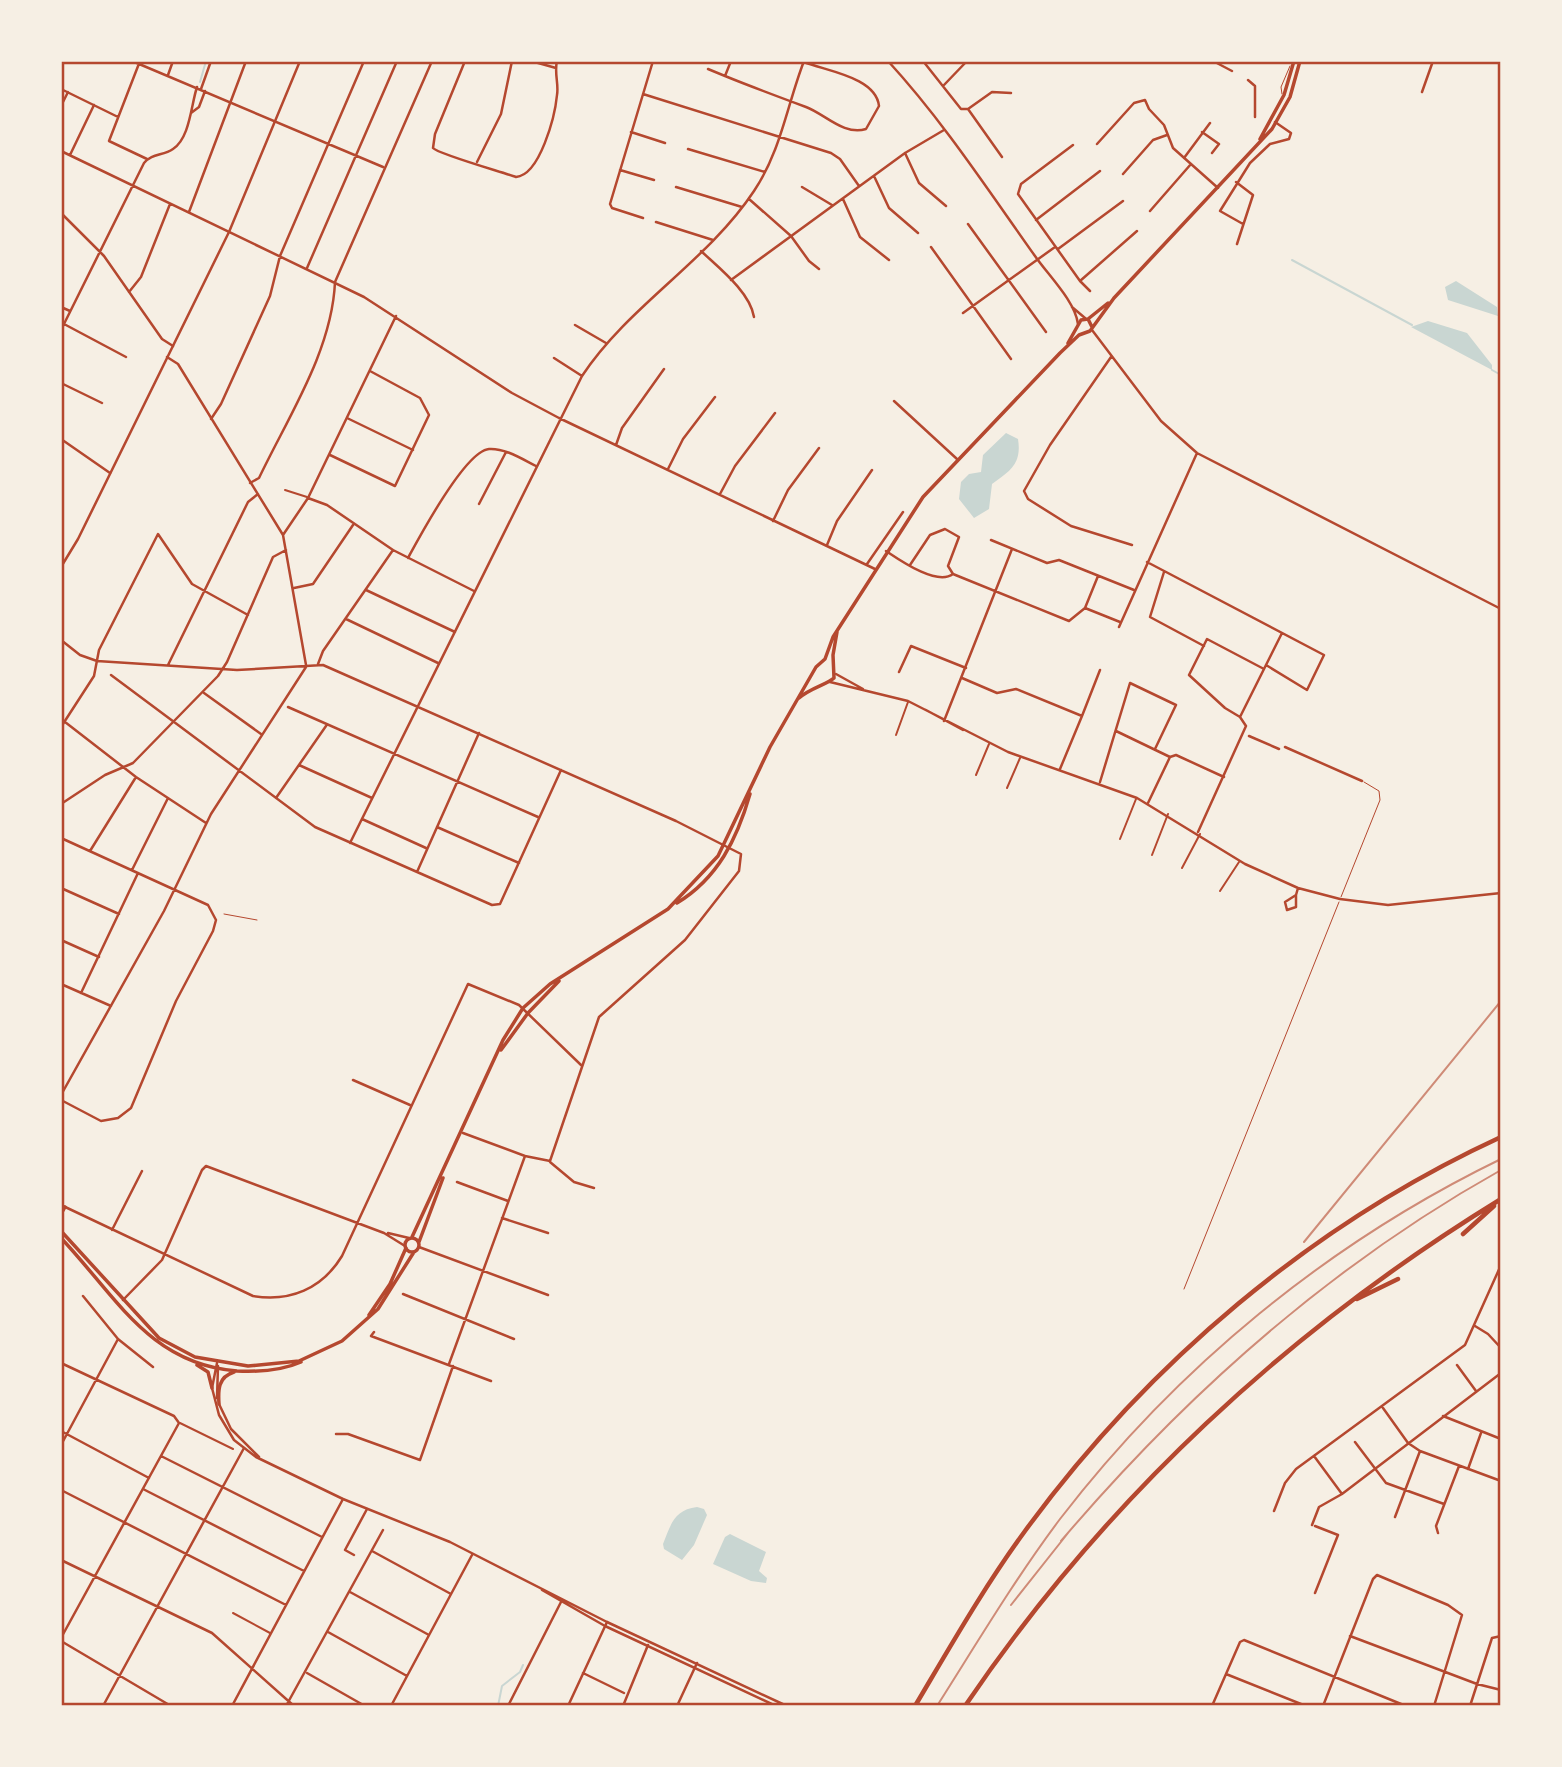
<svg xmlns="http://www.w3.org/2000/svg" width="1562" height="1767" viewBox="0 0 1562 1767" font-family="'PT Serif',serif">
  <rect width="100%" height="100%" fill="#f6efe4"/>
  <path fill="#c9d6d2" d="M1456 281 1497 307 1498 316 1448 300 1445 287Z
    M1428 321 1467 333 1492 365V370L1411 327Z
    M1006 433 1018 439C1022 464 1010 471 992 484L989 509 974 518 959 499 961 482 969 474 981 472 983 455Z
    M697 1507 704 1509 707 1515 694 1545 682 1560 664 1549 663 1544C671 1524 674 1510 697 1507Z
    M730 1534 766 1552 759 1571 767 1578 766 1583 751 1581 713 1564 725 1537Z"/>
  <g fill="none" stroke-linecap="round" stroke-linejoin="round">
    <path stroke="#c9d6d2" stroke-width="2" d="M200 82 206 61
      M1292 260 1412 325
      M1492 370 1501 375
      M498 1706 502 1686 520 1672 523 1665"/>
    <path stroke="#b5482f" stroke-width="1" d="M1282 94 1281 87 1290 66
      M1341 897 1380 800 1379 791 1364 782
      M224 914 257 920
      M1184 1289 1339 902"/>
    <path stroke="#b5482f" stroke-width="2" d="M285 490 307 497
      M896 735 908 702
      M976 775 989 744
      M1007 788 1020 758
      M1120 839 1136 799
      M1152 855 1168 814
      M1182 868 1200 834
      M1220 891 1239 862
      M180 1423 233 1449
      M233 1613 270 1633"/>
    <path stroke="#b5482f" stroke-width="2.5" d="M132 61 383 167
      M140 61 109 141 147 159
      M465 61 435 134 433 148C438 154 502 172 516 177 540 175 555 116 557 95 559 84 554 73 557 61
      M531 61 556 68
      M688 61 690 62
      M731 61 725 76C752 87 779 97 806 107 825 114 844 136 866 129L879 106C876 77 826 71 804 62
      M923 61 961 109H968
      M1213 61 1232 71
      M708 69 725 76
      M168 75 173 61
      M1248 80 1255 86V117
      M944 85 967 61
      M61 89 118 117
      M201 89 211 61
      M1422 92 1433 61
      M643 94 831 153 840 159 859 186
      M61 106 68 92
      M191 113 199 107 205 91
      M631 132 665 143
      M1202 132 1219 144 1212 153
      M1097 144 1134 103 1145 100 1149 109 1164 125 1173 148 1218 188
      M1073 145 1021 184 1018 194 1080 281 1090 291
      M688 149 765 172
      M61 151 364 297 512 393 559 418 875 569
      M905 153 919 183 946 206
      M70 155 94 105
      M1002 157 968 109 992 92 1011 93
      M1184 158 1210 123
      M477 162 501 114 512 61
      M620 170 654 180
      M1123 174 1153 140 1167 135
      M874 176 889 208 918 233
      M1236 182 1253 195 1237 244
      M676 187 742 207
      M802 187 832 205
      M749 199 791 236 809 261 819 269
      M843 199 860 237 889 260
      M1150 211 1191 164
      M189 212 246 61
      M61 213 104 256 162 339 173 346
      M643 218 612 208 610 204 653 61
      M1036 220 1100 171
      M656 222 713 240
      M968 224 1046 332
      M1243 224 1220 211 1250 163 1270 144 1289 139 1291 133 1275 122
      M931 247 1011 359
      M1058 249 1123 201
      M701 251C719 268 750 292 754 317
      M307 268 397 61
      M731 280 905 153 944 130
      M1080 281 1137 231
      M129 292 141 277 170 204
      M61 307 70 311
      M963 313 1055 247
      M64 324 126 357
      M575 325 606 343
      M61 330 144 163C152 153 163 156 173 149 190 138 191 105 197 87
      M1092 330 1161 421 1197 453 1501 609
      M167 357 178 364 283 535 306 665
      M1111 357 1050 445 1024 491 1028 499 1071 526 1132 545
      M554 358 582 376
      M61 383 102 403
      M894 401 957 459
      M347 418 413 450
      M211 419 221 404 270 296 280 256 364 61
      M61 439 110 473
      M616 445 622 428 664 369
      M330 455 395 486 429 415 420 398 370 371
      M668 469 683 439 715 397
      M250 483 259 478C288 417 332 351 335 282L432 61
      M720 494 735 466 775 413
      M308 498 327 505 393 550 474 591
      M61 500 62 501
      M479 504 506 452
      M773 521 788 490 819 448
      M283 535 308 498 396 316
      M991 540 1047 563 1059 560 1134 590
      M827 545 837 521 872 470
      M886 551C901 561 937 586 953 574L1069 621 1085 608 1120 622
      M408 558C420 536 465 451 489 449 505 448 522 459 536 466
      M1147 562 1324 655 1307 690 1266 665
      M867 564 903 512
      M910 565 930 535 945 529 959 537 948 566 953 574
      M1164 572 1150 617 1204 646
      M294 588 313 584 353 525
      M366 590 455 632
      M1085 608 1098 576
      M346 619 438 663
      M1119 627 1197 453
      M61 640 80 655 97 661 237 670 323 665 676 821 741 854 739 871 685 940 599 1017 550 1161 525 1156 449 1364
      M318 664 323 651 393 550
      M168 665 248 502 258 494
      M899 672 911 646 966 668
      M836 674 863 689
      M111 675 315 827 492 905 500 904 561 770
      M962 678 997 693 1016 689 1082 716 1100 670
      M830 682 908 701 1008 752 1137 798 1245 864 1298 888 1340 899 1388 905 1501 893
      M204 693 261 734
      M288 707 538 817
      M926 710 963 730
      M1240 717 1225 708 1189 675 1207 639 1264 669
      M944 721 1012 549
      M65 722 136 777 206 823
      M61 727 94 676 99 650 158 534 192 584 248 615
      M1116 731 1170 757 1148 803
      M1249 736 1279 749
      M1285 747 1362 781
      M1170 757 1176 755 1224 777
      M299 765 372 798
      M1060 769 1082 716
      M1100 782 1130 683 1176 705 1155 749
      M276 798 326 726
      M61 804 105 775 133 763 218 676 227 662 273 557 286 550
      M362 819 426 848
      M437 827 519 863
      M1198 832 1246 726 1240 717 1282 633
      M61 838 208 905 216 920 213 931 176 1001 131 1108 118 1118 101 1121 61 1100
      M350 843 582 376C629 305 707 262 754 191 781 151 787 105 804 61
      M90 851 136 777
      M132 870 168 798
      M417 872 479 733
      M61 888 119 914
      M1296 895V907L1287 910 1285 902 1296 895 1298 888
      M61 940 99 957
      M61 984 111 1006
      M81 993 138 873
      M353 1080 410 1105
      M61 1095 164 911 211 814 306 667
      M463 1133 525 1156
      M550 1162 574 1182 594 1188
      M457 1182 508 1201
      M61 1205 253 1296C290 1302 322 1289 342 1256L468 984 519 1005 581 1065
      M502 1218 548 1233
      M112 1230 142 1171
      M388 1233 409 1238
      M419 1247 548 1295
      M61 1270V1280
      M403 1294 514 1339
      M83 1296 118 1339 153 1367
      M123 1300 162 1260 202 1170 206 1166 384 1233 405 1246
      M1475 1326 1488 1334 1501 1348
      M374 1332 371 1336 491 1381
      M61 1363 174 1416 179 1423 61 1638
      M1457 1365 1476 1391
      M1383 1408 1408 1443 1420 1451 1501 1481
      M1443 1416 1501 1439
      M61 1431 149 1478
      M336 1434H348L420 1460 453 1366
      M1355 1442 1386 1483 1444 1504
      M61 1445 118 1339
      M161 1456 322 1537
      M1314 1456 1342 1494
      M1468 1469 1481 1433
      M143 1489 304 1571
      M61 1490 286 1605
      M1274 1511 1285 1483 1296 1469 1465 1345 1501 1265
      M1395 1517 1420 1451
      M1312 1525 1319 1507 1342 1494 1501 1373
      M1315 1526 1338 1535 1315 1593
      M1438 1533 1436 1526 1459 1466
      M372 1551 451 1594
      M354 1555 345 1550 367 1509
      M61 1560 212 1633 294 1706
      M350 1592 429 1635
      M328 1632 407 1676
      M1350 1636 1477 1684 1501 1690
      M61 1641 171 1706
      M307 1673 365 1706
      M583 1673 624 1693
      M1226 1674 1306 1706
      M103 1706 244 1448
      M232 1706 343 1499
      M286 1706 383 1530
      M391 1706 472 1555
      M508 1706 562 1600
      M568 1706 607 1622
      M623 1706 648 1645
      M677 1706 697 1663
      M1212 1706 1240 1642 1244 1640 1406 1706
      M1323 1706 1373 1579 1377 1575 1448 1605 1462 1615 1434 1706
      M1470 1706 1492 1638 1501 1636"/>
    <path stroke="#b5482f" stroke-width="2.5" d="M888 61C943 121 988 190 1035 256 1048 275 1075 301 1078 324
      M1072 307 1085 318
      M61 567 78 539 229 232 300 61
      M217 1363 212 1388 219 1415 234 1440 256 1457 343 1499 450 1542 607 1622 787 1706
      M217 1398 218 1366
      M219 1404 231 1429 259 1457
      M542 1590 605 1626 776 1706"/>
    <path stroke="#b5482f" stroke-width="3.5" d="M1260 139 1284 95 1294 61
      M1114 298 1272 129 1290 97 1300 61
      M1088 319 1108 303
      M1068 343 1081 320 1088 319 1092 327
      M799 698C810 688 828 684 834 678L833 655 837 632
      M677 903C718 878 737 839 750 794
      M668 909 718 856 770 747 816 667 825 659 833 637 923 497 1060 353 1079 335 1090 331 1114 298
      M501 1050 528 1013 559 981
      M61 1214 65 1207
      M61 1231 159 1338 195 1357 248 1366 299 1361 342 1341 378 1309 414 1252
      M412 1237 503 1040 523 1008 550 984 668 909
      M405 1245a7 7 0 1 1 14 0a7 7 0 1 1-14 0Z
      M61 1238C116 1296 149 1364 237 1371 259 1372 281 1371 301 1362
      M419 1242 443 1178
      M369 1315 390 1284 406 1248
      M197 1365 208 1372 212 1388
      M219 1404C218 1390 218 1377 234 1372"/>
    <path stroke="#b5482f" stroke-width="4.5" d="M1463 1234 1494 1206
      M1357 1299 1398 1279
      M915 1706C950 1647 984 1587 1025 1531 1147 1364 1312 1224 1501 1137
      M965 1706C1105 1499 1289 1329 1501 1199"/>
    <path stroke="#cf8b77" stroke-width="2" d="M1304 1242 1501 1001
      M1061 1541C1186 1394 1331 1265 1501 1170
      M1011 1605 1068 1533
      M937 1706C977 1643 1015 1579 1060 1519 1177 1367 1328 1243 1501 1159"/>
  </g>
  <rect width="1562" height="1767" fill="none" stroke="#f6efe4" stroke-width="126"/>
  <rect x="63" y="63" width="1436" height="1641" fill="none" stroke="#b5482f" stroke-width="2.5"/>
</svg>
